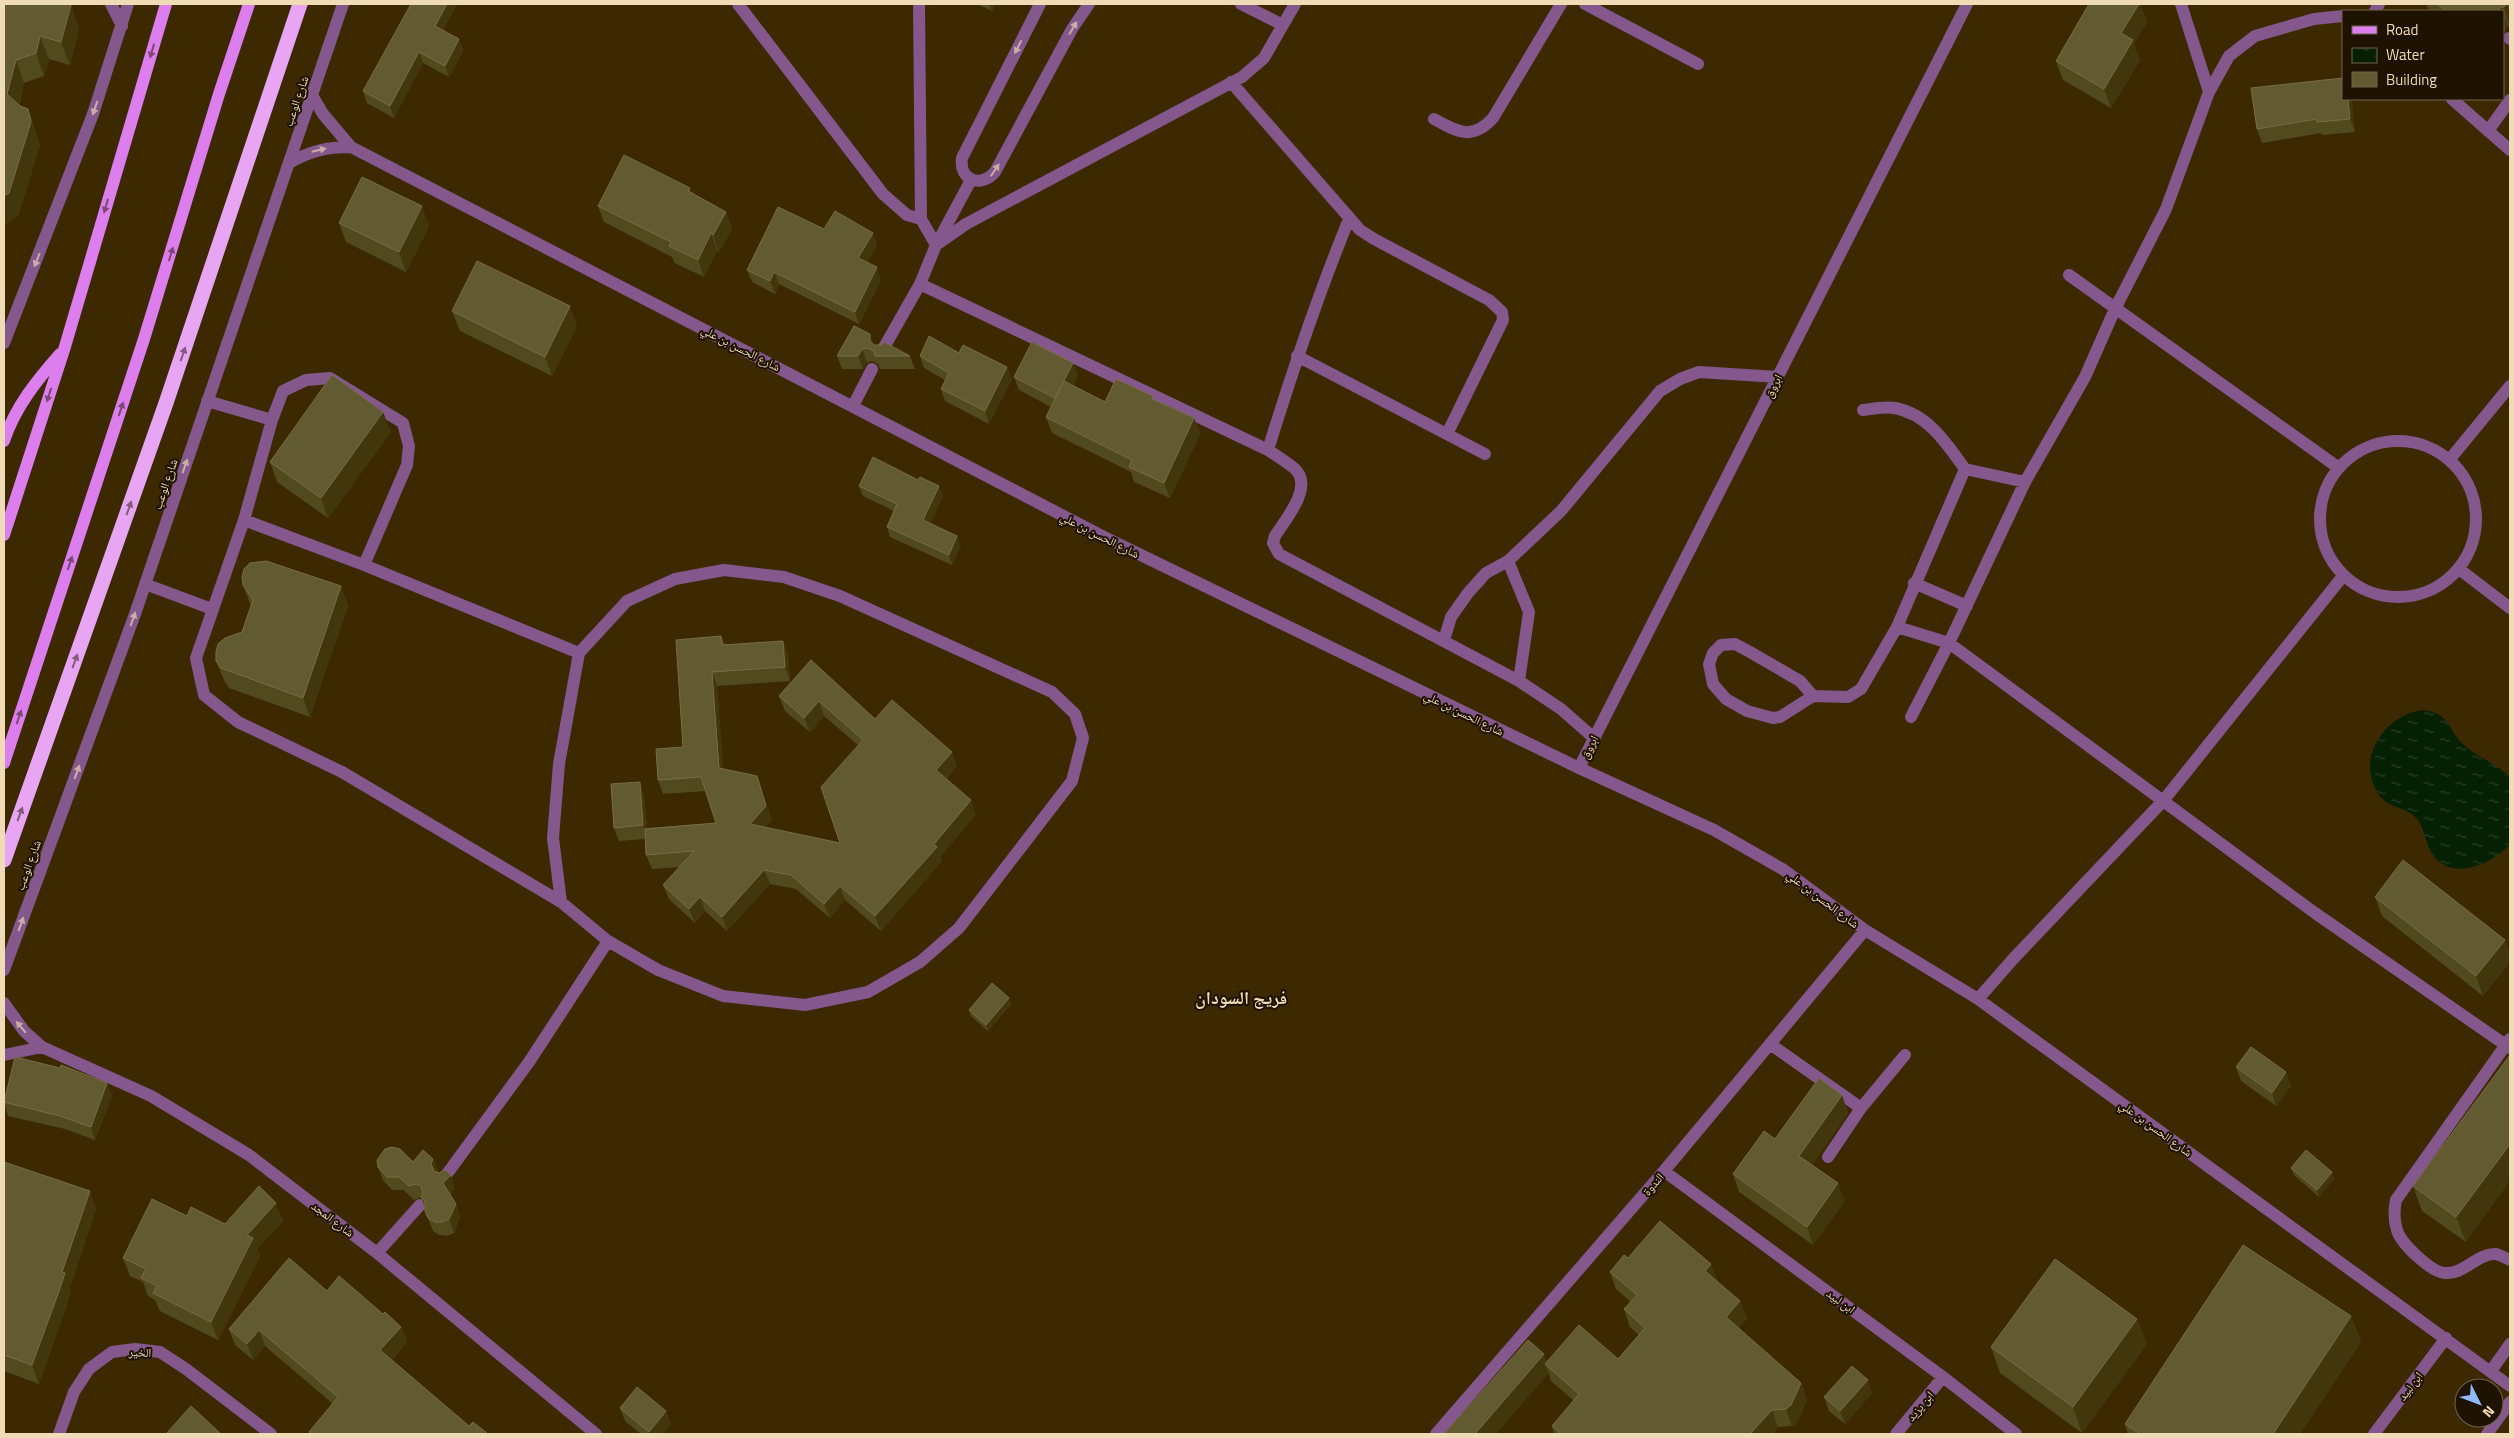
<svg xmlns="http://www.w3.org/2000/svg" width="2514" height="1438" viewBox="0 0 2514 1438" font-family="'Titillium Web','Noto Naskh Arabic',sans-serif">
  <defs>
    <pattern id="water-ripples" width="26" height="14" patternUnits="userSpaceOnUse" patternTransform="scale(1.25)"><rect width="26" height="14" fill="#062003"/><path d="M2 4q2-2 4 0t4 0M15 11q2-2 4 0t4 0" fill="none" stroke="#2b4026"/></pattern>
  </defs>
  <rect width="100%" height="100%" fill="#3c2900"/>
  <path fill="url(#water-ripples)" d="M2422 710C2450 712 2447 730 2465 746 2479 758 2497 764 2510 777V844C2492 865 2447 884 2430 850 2424 839 2424 824 2414 816 2403 806 2388 808 2379 795 2355 760 2383 716 2422 710Z"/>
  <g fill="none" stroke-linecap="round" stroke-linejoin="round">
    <path stroke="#84588c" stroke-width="12" d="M111 4 122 26
      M738 4 883 194 907 215 921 219 936 245 966 224 1242 77 1264 58 1295 4
      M919 4 921 219
      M1040 4 962 158C959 181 981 188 995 172L1072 29 1089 4
      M1241 4 1283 25
      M1585 4 1698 64
      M2181 4 2209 92
      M2375 11 2379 4
      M2509 38 2510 39
      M1231 82 1360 230 1374 239 1489 300 1502 312 1503 320 1447 434
      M312 95 323 114 351 147 1110 540 1579 768 1714 830 1784 870 1865 930 1978 999 2510 1386
      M2452 99 2510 150
      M1434 119C1458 132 1472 141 1493 118L1561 4
      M2488 131 2510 100
      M289 163C310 151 327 147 351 147
      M2069 275 2339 468
      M920 284 1268 450C1277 456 1287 462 1295 469 1314 487 1285 520 1275 536L1273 543 1279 554 1519 681 1561 709 1594 738
      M4 343 93 114 128 4
      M882 351 920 284 936 245 971 180
      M1297 356 1485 454
      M207 401 272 420
      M853 406 872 369
      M1863 410C1873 409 1885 406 1895 408 1928 414 1947 444 1965 469L2025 482
      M2320 519a78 78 0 1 1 156 0a78 78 0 1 1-156 0Z
      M1268 450C1292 372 1318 295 1349 219
      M2450 459 2510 386
      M244 520 364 565
      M1508 561 1529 612 1519 681
      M2459 569 2510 608
      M1914 583 1967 606
      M145 584 212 609
      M1897 627 1949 643 2315 913 2510 1048
      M1444 640 1451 617 1468 593 1486 573 1508 561 1561 511 1660 391 1680 379 1699 372 1778 377
      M1813 696 1800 681 1750 652 1735 644 1721 645 1713 653 1709 664 1713 684 1726 699 1747 711 1773 718 1780 717 1813 696 1848 697 1861 689 1897 627 1965 469
      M1911 717 1949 643 2025 482 2085 377 2115 309 2166 209 2209 92 2229 56 2255 36 2314 19 2343 16
      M1579 768 1967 4
      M561 902 553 838 559 764 579 653 627 601 675 579 724 570 784 577 840 596 1052 692 1075 714 1083 738 1072 781 959 928 920 962 868 992 805 1005 723 996 658 970 608 941 561 902 342 772 238 722 204 695 196 658 244 520 272 420 283 391 306 380 330 378 403 423 409 446 407 465 364 565 579 653
      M4 970 135 614 343 4
      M1978 999 2014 958 2163 801 2343 576
      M4 1003 24 1031 42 1047 151 1096 249 1155 377 1253 596 1434
      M2510 1039 2396 1200C2394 1210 2394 1221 2397 1230 2401 1244 2431 1272 2445 1273 2464 1275 2477 1253 2496 1254 2500 1255 2506 1258 2510 1260
      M1770 1044 1861 1108 1905 1055
      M4 1055 42 1047
      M1828 1157 1861 1108
      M1664 1171 1943 1377 2016 1434
      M444 1178 529 1062 608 941
      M377 1253 420 1205
      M2491 1371 2510 1344
      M59 1434 74 1392 89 1369 112 1352 135 1349 160 1352 186 1369 271 1434
      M1436 1434 1664 1171 1865 930
      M1896 1434 1943 1377
      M2374 1434 2446 1338
      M2487 1434 2510 1402"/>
    <path stroke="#dc7eed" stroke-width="12" d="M4 441C15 407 37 380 60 354
      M4 535 64 350 166 4
      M4 763 144 339 219 94 249 4"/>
    <path stroke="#e7a5f3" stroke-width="15" d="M4 860 166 403 300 4"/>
  </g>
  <path fill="#514a1f" d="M4 4 79 28 70 65 49 59 44 76 24 83 19 105 28 109 40 145 18 216 4 225Z
    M457 4 443 30 459 39 463 51 449 77 423 63 394 118 367 103 363 91Z
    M977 4H996L992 11Z
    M2089 4H2140L2147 22 2134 44 2140 60 2111 108 2063 80 2056 61Z
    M2426 4H2510V27L2508 26 2503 34V11H2429Z
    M2343 78 2355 132 2322 135 2321 133 2262 143 2257 129Z
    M690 188 691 192 726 212 732 229 719 252 717 250 704 277 675 263 672 257 604 222 598 206Z
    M339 223 429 226 406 272 346 242Z
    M824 229 873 233 877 246 867 262 881 280 859 324 779 284 775 294 752 282 747 270Z
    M452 311 577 326 552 376 460 331Z
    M874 345 910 356 915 369H880L878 364 872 361 867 362 863 369H842L837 356Z
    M959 353 1007 367 1012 379 989 424 945 401 941 389 945 380 924 368 920 356Z
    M1073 363 1078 376 1073 386 1105 402 1155 400 1194 418 1200 434 1170 498 1134 482 1131 472 1052 433 1046 417 1051 407 1019 390 1014 377Z
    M391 432 328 518 277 482 270 462Z
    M859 486 943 496 930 524 961 546 952 565 890 537 887 527 894 511 863 496Z
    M243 585 341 586 348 606 310 717 229 688 224 680 216 661 242 632 251 606Z
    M721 636 725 645 783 641 788 655 790 681 717 686 723 769 762 791 772 820 765 827 840 843 858 745 824 716 810 732 785 711 779 696 811 660 875 719 952 752 957 766 946 779 976 814 940 857 942 861 881 931 845 900 830 918 796 889 770 884 727 931 705 911 695 923 669 899 663 885 680 867 652 869 646 855 645 839 619 841 614 828 644 796 647 828 716 823 706 791 663 794 658 780 683 747Z
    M2375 897 2505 940 2510 956V962L2483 996 2382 916Z
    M1011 1004 988 1031 971 1016 969 1010Z
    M2510 1055 2466 1242 2422 1211 2413 1186Z
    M2236 1067 2291 1086 2276 1106 2241 1081Z
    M107 1083 112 1096 95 1140 65 1129 8 1116 4 1103Z
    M1842 1095 1848 1113 1812 1165 1845 1201 1813 1245 1739 1192 1733 1174 1775 1139Z
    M433 1159 438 1172 455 1188 450 1195 456 1204 460 1217 454 1233 447 1236 439 1235 433 1231 425 1211V1208L421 1197 414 1200 404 1190H392L383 1180 378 1167Z
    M4 1162 96 1209 70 1287 71 1291 64 1313 39 1384 4 1371Z
    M2291 1168 2332 1172 2334 1179 2319 1197 2294 1175Z
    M276 1203 283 1221 257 1249 260 1256 218 1340 160 1311 155 1300 148 1296 143 1282 130 1276 123 1258 225 1224Z
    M1628 1258 1711 1264 1717 1281 1740 1301 1747 1319 1738 1328 1801 1383 1807 1400 1797 1423 1792 1426 1778 1427 1772 1434H1554L1552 1426 1574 1401 1551 1381 1549 1373 1528 1340 1547 1361 1618 1359 1639 1335 1630 1327 1624 1309 1631 1302 1616 1289 1610 1272Z
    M327 1291 383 1314 401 1327 407 1342 392 1360 469 1426 488 1434H310L309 1432 333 1404 265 1346 253 1360 235 1345 229 1329Z
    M2351 1316 2361 1342 2300 1434H2128L2125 1424Z
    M2137 1319 2147 1344 2082 1433 2000 1373 1991 1347Z
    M1872 1393 1845 1424 1829 1411 1824 1397Z
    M620 1408 666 1411 671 1425 663 1434H641L625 1421Z"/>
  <path fill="#41360c" d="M447 4H457L439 37 435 26Z
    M989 4H996L992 11Z
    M2139 4H2140L2147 22 2134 44 2140 60 2111 108 2104 89 2121 33Z
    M2507 4 2510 14V27L2503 8Z
    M71 5 79 28 70 65 61 42Z
    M2501 6 2508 26 2503 34V11H2498Z
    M40 36 49 59 44 76 36 53Z
    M459 39 463 51 449 77 445 66Z
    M419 52 423 63 394 118 390 106Z
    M16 60 24 83 15 117 7 94Z
    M2348 99H2352L2355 132 2350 119Z
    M28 109 40 145 18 216 4 225V196Z
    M422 206 429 226 406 272 399 252Z
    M726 212 732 229 719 252 713 235Z
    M711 233 717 250 704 277 698 260Z
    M873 233 877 246 863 270 858 258Z
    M877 267 881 280 859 324 855 312Z
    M774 272 779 284 775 294 770 281Z
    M570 306 577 326 552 376 545 357Z
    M870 334 875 347 870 341Z
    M862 349 867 362 863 369 858 356Z
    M1073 363 1078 376 1060 411 1055 398Z
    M1007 367 1012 379 989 424 985 411Z
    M383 412 391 432 328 518 321 498Z
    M1194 418 1200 434 1170 498 1164 483Z
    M939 486 943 496 927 531 923 520Z
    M957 536 961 546 952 565 949 555Z
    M341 586 348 606 310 717 303 698Z
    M783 641 788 655 790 681 785 667Z
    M712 672 717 686 724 783 719 768Z
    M819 701 824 716 810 732 804 718Z
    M952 752 957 766 941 784 936 770Z
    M757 776 772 820 755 838 750 824Z
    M640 782 644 796 648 839 643 825Z
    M971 800 976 814 940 857 942 861 881 931 875 916 934 844Z
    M764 870 770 884 727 931 722 917Z
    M840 886 845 900 830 918 824 904Z
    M700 897 705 911 695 923 689 909Z
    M2505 940 2510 956V962L2483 996 2476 976Z
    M1009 998 1011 1004 988 1031 986 1025Z
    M2286 1072 2291 1086 2276 1106 2272 1093Z
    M107 1083 112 1096 95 1140 91 1127Z
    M1842 1095 1848 1113 1806 1174 1799 1156Z
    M2510 1144V1181L2466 1242 2456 1217Z
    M433 1159 438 1173 436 1178 431 1164Z
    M2332 1172 2334 1179 2319 1197 2317 1190Z
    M451 1175 455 1188 448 1197 443 1183Z
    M1838 1183 1845 1201 1813 1245 1807 1227Z
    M90 1191 96 1209 70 1287 71 1291 64 1313 39 1384 32 1365 62 1272Z
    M276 1203 283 1221 257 1249 260 1256 218 1340 211 1322 247 1235Z
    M456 1204 460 1217 454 1233 449 1219Z
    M1711 1264 1717 1282 1705 1271Z
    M1740 1301 1747 1319 1733 1335 1726 1317Z
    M2351 1316 2361 1342 2300 1434H2273Z
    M2137 1319 2147 1344 2082 1433 2073 1407Z
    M401 1327 407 1342 386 1366 380 1350Z
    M259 1330 265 1346 253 1360 247 1344Z
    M1544 1354 1549 1367 1545 1364 1549 1373 1496 1434H1475Z
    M1868 1380 1872 1393 1845 1424 1840 1411Z
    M1801 1383 1807 1400 1797 1423 1792 1426 1786 1409Z
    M1772 1410 1778 1427 1772 1434H1750Z
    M666 1411 671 1425 663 1434H650L649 1432Z"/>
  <path fill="#625a30" stroke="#786e45" d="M4 4H68L71 5 61 42 40 36 36 53 16 60 7 94 20 106 28 109 31 122 9 193 4 196Z
    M411 4H447L435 26 459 39 445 66 419 52 390 106 363 91Z
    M2089 4H2139L2121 33 2133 40 2104 89 2056 61Z
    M2437 4H2507L2503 8 2501 6 2498 11H2447Z
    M2343 78V99H2348L2350 119 2317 122V119L2257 129 2251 88Z
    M624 155 690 188 688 191 726 212 713 235 711 233 698 260 669 246 671 242 598 206Z
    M362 177 422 206 399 252 339 223Z
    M778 207 824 229 835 211 873 233 858 258 877 267 855 312 774 272 770 281 747 270Z
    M477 261 570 306 545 357 452 311Z
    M854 326 870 334V341L874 345H881L884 342 910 356H875L874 351 867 348 862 349 858 356H837Z
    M929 336 959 353 963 345 1007 367 985 411 941 389 949 373 920 356Z
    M1032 342 1073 363 1055 398 1014 377Z
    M332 375 383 412 321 498 270 462Z
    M1116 379 1153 396 1152 399 1194 418 1164 483 1129 467 1132 460 1046 417 1064 381 1105 402Z
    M873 457 918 480 920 477 939 486 923 520 957 536 949 555 887 527 897 504 859 486Z
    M266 561 341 586 303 698 221 668 216 661V652L218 644 225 638 242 632 253 600 243 585 242 577 244 569 250 563Z
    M721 636 722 645 783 641 785 667 712 672 719 768 757 776 766 806 750 824 840 843 821 787 863 740 819 701 804 718 779 696 811 660 875 719 892 700 952 752 936 770 971 800 934 844 937 847 875 916 840 886 824 904 791 875 764 870 722 917 700 897 689 909 663 885 694 851 646 855 645 829 716 823 701 777 658 780 656 749 683 747 676 640Z
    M640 782 643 825 614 828 611 784Z
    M2403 860 2505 940 2476 976 2375 897Z
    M992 983 1009 998 986 1025 969 1010Z
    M2251 1047 2286 1072 2272 1093 2236 1067Z
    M2510 1055V1144L2456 1217 2413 1186Z
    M15 1057 60 1068 61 1065 107 1083 91 1127 60 1116 4 1102Z
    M1819 1078 1842 1095 1799 1156 1838 1183 1807 1227 1733 1174 1764 1131 1775 1139Z
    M392 1147 400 1149 413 1162 423 1150 433 1159 431 1164 434 1171 439 1173 445 1170 451 1175 443 1183 456 1204 449 1219 442 1222H435L428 1218 425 1211V1201L421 1197 423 1193 421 1186 416 1184 409 1186 399 1177H387L378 1167 377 1160 385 1149Z
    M2306 1150 2332 1172 2317 1190 2291 1168Z
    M4 1162 90 1191 62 1272 65 1273 58 1294 32 1365 4 1355Z
    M259 1186 276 1203 247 1235 253 1238 211 1322 153 1293 157 1286 141 1278 146 1269 123 1258 152 1199 187 1216 191 1207 225 1224Z
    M1660 1221 1711 1264 1705 1271 1740 1301 1726 1317 1801 1383 1791 1405 1786 1409 1772 1410 1750 1434H1561L1552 1426 1579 1394 1545 1364 1579 1325 1618 1359 1645 1328 1624 1309 1637 1295 1610 1272 1624 1255 1628 1258Z
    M2243 1245 2351 1316 2273 1434H2140L2125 1424Z
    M289 1258 327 1291 339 1276 383 1314 385 1312 401 1327 380 1350 469 1426 473 1422 488 1434H312L309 1432 338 1397 259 1330 247 1344 229 1329Z
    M2055 1259 2137 1319 2073 1407 1991 1347Z
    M1528 1340 1544 1354 1475 1434H1444Z
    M1852 1366 1868 1380 1840 1411 1824 1397Z
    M637 1387 666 1411 649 1432 620 1408Z
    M191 1406 221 1434H166Z"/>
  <defs><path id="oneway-solid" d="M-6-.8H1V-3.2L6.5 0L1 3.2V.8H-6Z" transform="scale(1.25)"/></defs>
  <g fill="#caada8">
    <use href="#oneway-solid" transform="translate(1073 28) rotate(-59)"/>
    <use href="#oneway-solid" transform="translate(1018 47) rotate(117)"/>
    <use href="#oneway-solid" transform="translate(95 108) rotate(109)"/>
    <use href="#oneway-solid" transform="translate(319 150) rotate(-13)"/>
    <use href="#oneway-solid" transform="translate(995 170) rotate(-56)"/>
    <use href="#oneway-solid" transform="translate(37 260) rotate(112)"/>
    <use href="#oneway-solid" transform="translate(185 466) rotate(-71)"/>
    <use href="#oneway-solid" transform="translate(133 619) rotate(-70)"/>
    <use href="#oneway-solid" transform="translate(77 772) rotate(-70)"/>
    <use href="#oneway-solid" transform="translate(21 924) rotate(-70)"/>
    <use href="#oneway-solid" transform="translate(21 1027) rotate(-130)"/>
  </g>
  <g fill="#7d4876">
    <use href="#oneway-solid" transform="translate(152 51) rotate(106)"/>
    <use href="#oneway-solid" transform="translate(106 206) rotate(106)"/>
    <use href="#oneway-solid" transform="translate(171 254) rotate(-73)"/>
    <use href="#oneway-solid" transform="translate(49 395) rotate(108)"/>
    <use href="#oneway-solid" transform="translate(121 409) rotate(-72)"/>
    <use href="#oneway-solid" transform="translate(70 563) rotate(-72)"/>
    <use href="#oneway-solid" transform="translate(19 717) rotate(-72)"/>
  </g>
  <g fill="#825c7a">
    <use href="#oneway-solid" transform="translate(183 354) rotate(-71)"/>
    <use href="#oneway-solid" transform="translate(129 508) rotate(-70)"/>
    <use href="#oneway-solid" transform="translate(75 661) rotate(-70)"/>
    <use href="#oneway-solid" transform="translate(20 814) rotate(-70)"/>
  </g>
  <g text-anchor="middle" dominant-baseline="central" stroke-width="4" stroke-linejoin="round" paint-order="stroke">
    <g font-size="12" fill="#f0dbb7" stroke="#1e1200">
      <text transform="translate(296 101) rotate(-71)">شارع الوعب</text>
      <text transform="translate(741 348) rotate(27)">شارع الحسن بن علي</text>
      <text transform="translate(1773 386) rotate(-63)">ابروق</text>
      <text transform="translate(165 484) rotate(-71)">شارع الوعب</text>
      <text transform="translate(1100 535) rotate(27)">شارع الحسن بن علي</text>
      <text transform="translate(1464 713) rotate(26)">شارع الحسن بن علي</text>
      <text transform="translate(1589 747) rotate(-63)">ابروق</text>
      <text transform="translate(28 865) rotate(-70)">شارع الوعب</text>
      <text transform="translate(1823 899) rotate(37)">شارع الحسن بن علي</text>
      <text transform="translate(2156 1128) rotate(36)">شارع الحسن بن علي</text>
      <text transform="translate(1653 1184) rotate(-49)">الندوة</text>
      <text transform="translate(333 1219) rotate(37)">شارع المجد</text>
      <text transform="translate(1841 1301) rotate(36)">ابن لبيد</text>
      <text transform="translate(140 1352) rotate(2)">الخير</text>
      <text transform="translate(2410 1386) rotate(-53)">ابن لبيد</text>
      <text transform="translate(1920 1406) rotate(-50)">ابن يزيد</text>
    </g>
    <g font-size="18" font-weight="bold" fill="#f0dbb7" stroke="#1e1200">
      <text x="1241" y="997">فريج السودان</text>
    </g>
  </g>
  <rect width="2514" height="1438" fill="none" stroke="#f0dbb7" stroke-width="10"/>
  <rect x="2342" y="10" width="162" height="90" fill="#1e1200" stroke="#726249"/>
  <rect x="2352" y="26" width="25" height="8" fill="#dc7eed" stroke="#726249"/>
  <text x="2386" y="35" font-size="15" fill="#f0dbb7">Road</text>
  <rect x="2352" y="48" width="25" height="15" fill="url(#water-ripples)" stroke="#726249"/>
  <text x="2386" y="60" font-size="15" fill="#f0dbb7">Water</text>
  <rect x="2352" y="72" width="25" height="15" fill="#625a30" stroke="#726249"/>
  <text x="2386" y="85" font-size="15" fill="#f0dbb7">Building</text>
  <g transform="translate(2479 1403) rotate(132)"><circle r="24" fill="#1e1200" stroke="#726249"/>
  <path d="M0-4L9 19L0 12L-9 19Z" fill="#91b8fd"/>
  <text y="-8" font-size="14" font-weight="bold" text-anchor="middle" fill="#f0dbb7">N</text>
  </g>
</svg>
